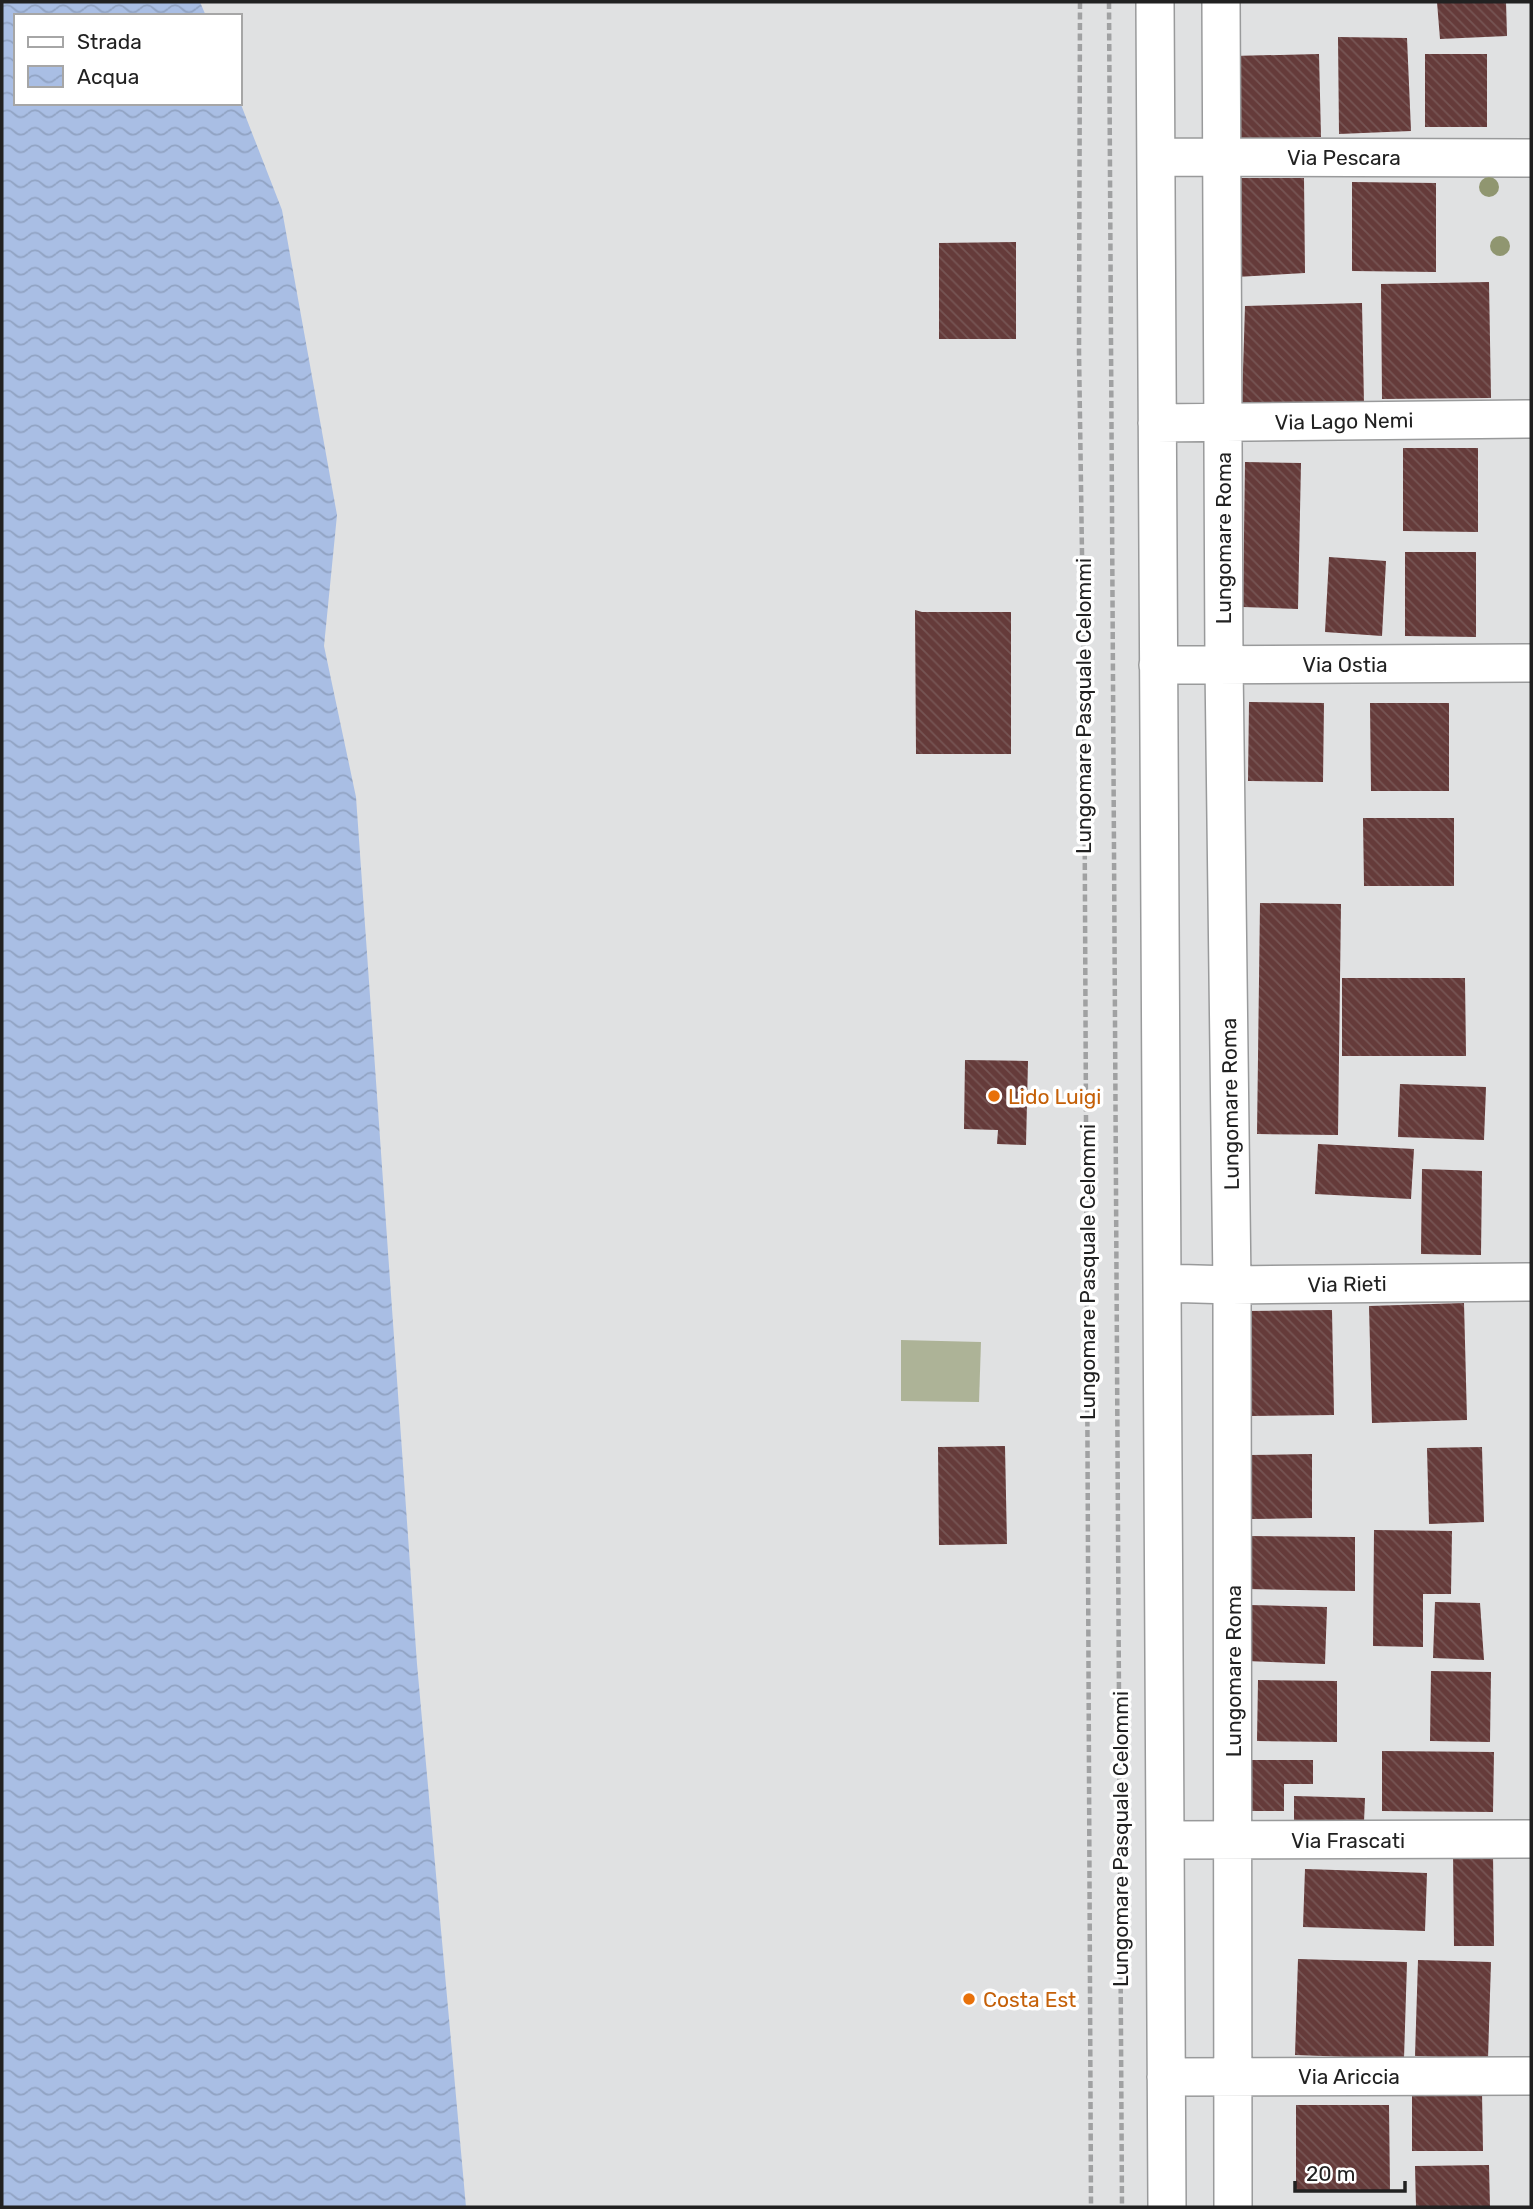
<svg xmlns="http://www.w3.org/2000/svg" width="1533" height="2209" viewBox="0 0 1533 2209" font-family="Rubik,sans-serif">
  <defs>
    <pattern id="water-waves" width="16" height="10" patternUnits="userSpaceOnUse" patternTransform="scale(1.75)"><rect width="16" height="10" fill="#a9bee4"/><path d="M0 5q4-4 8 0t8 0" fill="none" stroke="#91a3c3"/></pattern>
    <pattern id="building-back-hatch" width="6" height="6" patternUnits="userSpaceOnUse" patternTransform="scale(1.75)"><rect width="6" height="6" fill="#653b3a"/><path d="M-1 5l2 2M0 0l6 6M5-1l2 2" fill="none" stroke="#765554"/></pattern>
  </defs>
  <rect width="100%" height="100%" fill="#e0e1e2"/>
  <path fill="#adb397" d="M901 1340 981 1342 979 1402 901 1401Z"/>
  <path fill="url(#water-waves)" d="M2 2H200L206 16H16V103L240 102 282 210 337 515 324 646 356 797 417 1664 466 2207H2Z"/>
  <path fill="url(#building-back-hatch)" d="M1437 2H1506L1507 36 1440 39Z
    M1338 37 1407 38 1411 131 1339 134Z
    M1319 54 1321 137 1234 139 1232 56Z
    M1425 54H1487V127H1425Z
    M1233 178H1304L1305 273 1236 277Z
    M1352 182 1436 183V272L1352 271Z
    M1016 242V339H939V243Z
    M1489 282 1491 398 1382 399 1381 284Z
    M1362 303 1364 404 1242 403 1245 306Z
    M1403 448H1478V532L1403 531Z
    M1245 462 1301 463 1298 609 1243 607Z
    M1405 552H1476V637L1405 636Z
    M1329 557 1386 561 1382 636 1325 632Z
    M915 610 922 612H1011V754H916Z
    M1249 702 1324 703 1323 782 1248 781Z
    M1370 703H1449V791H1371Z
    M1363 818H1454V886H1364Z
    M1260 903 1341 904 1338 1135 1257 1134Z
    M1342 978H1465L1466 1056H1342Z
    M965 1060 1028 1061 1026 1145 997 1144 998 1130 964 1129Z
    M1400 1084 1486 1087 1484 1140 1398 1137Z
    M1318 1144 1414 1149 1411 1199 1315 1194Z
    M1422 1169 1482 1171 1481 1255 1421 1254Z
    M1464 1303 1467 1420 1372 1423 1369 1306Z
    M1332 1310 1334 1415 1250 1416 1248 1311Z
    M1005 1446 1007 1544 939 1545 938 1447Z
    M1482 1447 1484 1522 1429 1524 1427 1448Z
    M1312 1454V1518L1250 1519 1249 1455Z
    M1374 1530 1452 1531 1451 1594H1423V1647L1373 1646Z
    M1247 1536 1355 1537V1591L1247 1589Z
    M1435 1602 1480 1603 1484 1660 1433 1658Z
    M1248 1605 1327 1607 1325 1664 1246 1661Z
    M1431 1671 1491 1672 1490 1742 1430 1741Z
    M1258 1680 1337 1681V1742L1257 1741Z
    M1382 1751 1494 1752 1493 1812 1382 1811Z
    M1250 1760H1313V1784H1284V1811H1249Z
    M1294 1796 1365 1798 1364 1822 1294 1820Z
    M1453 1851H1493L1494 1946H1454Z
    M1305 1869 1427 1873 1425 1931 1303 1927Z
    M1298 1959 1407 1962 1404 2059 1295 2055Z
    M1418 1960 1491 1962 1488 2059 1415 2056Z
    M1412 2092H1482L1483 2151H1412Z
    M1296 2105H1389L1390 2192H1296Z
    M1489 2165 1490 2207H1416L1415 2166Z"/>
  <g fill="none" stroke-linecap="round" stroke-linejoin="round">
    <g stroke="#999a9b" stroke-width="40">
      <path id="minor" d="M1155 2 1167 2207
        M1221 2 1224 665 1232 1285 1233 2207
        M1156 157 1531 158
        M1157 423 1531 419
        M1158 665 1531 663
        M1162 1283 1232 1285 1531 1282
        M1165 1840 1531 1839
        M1166 2077 1531 2076"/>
    </g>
    <path stroke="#a0a1a2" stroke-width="4.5" stroke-dasharray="7 3.5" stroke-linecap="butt" d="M1080 2 1079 352 1084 687 1091 2207
      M1109 2 1122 2207"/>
    <use href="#minor" stroke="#fff" stroke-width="37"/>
  </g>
  <g fill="#909670">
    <circle cx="1489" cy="187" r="10"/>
    <circle cx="1500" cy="246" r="10"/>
  </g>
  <g fill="#e8710a" stroke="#fff" stroke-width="2.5">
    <circle cx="994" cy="1096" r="7"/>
    <circle cx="969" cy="1999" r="7"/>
  </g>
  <g text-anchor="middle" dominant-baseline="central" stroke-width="7" stroke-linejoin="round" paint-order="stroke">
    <g font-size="21" fill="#212121" stroke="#fff">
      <text x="1344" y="157">Via Pescara</text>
      <text transform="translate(1344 421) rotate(-1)">Via Lago Nemi</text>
      <text transform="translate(1223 538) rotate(-90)">Lungomare Roma</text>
      <text x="1345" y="664">Via Ostia</text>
      <text transform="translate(1083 706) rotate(-90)">Lungomare Pasquale Celommi</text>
      <text transform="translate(1230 1104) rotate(-91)">Lungomare Roma</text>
      <text transform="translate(1087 1272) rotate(-90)">Lungomare Pasquale Celommi</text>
      <text transform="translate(1347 1284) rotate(-1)">Via Rieti</text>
      <text transform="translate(1233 1671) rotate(-90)">Lungomare Roma</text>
      <text transform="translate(1120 1839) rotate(-90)">Lungomare Pasquale Celommi</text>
      <text x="1348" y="1840">Via Frascati</text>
      <text x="1349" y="2076">Via Ariccia</text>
    </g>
    <g font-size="21" fill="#c56008" stroke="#fff" text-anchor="start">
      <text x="1008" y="1096">Lido Luigi</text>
      <text x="983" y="1999">Costa Est</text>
    </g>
  </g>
  <rect width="1533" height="2209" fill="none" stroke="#212121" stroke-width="7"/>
  <rect x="14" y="14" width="228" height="91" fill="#ffffff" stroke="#a6a6a6" stroke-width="2"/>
  <rect x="28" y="37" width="35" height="10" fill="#ffffff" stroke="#a6a6a6" stroke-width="2"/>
  <text x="77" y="49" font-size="21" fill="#212121">Strada</text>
  <rect x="28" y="66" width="35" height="21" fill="url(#water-waves)" stroke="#a6a6a6" stroke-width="2"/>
  <text x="77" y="84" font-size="21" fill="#212121">Acqua</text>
  <path d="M1295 2181v10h110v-10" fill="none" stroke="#212121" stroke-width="3.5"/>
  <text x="1306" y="2181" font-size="21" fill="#212121" stroke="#ffffff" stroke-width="5" paint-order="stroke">20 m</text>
</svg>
